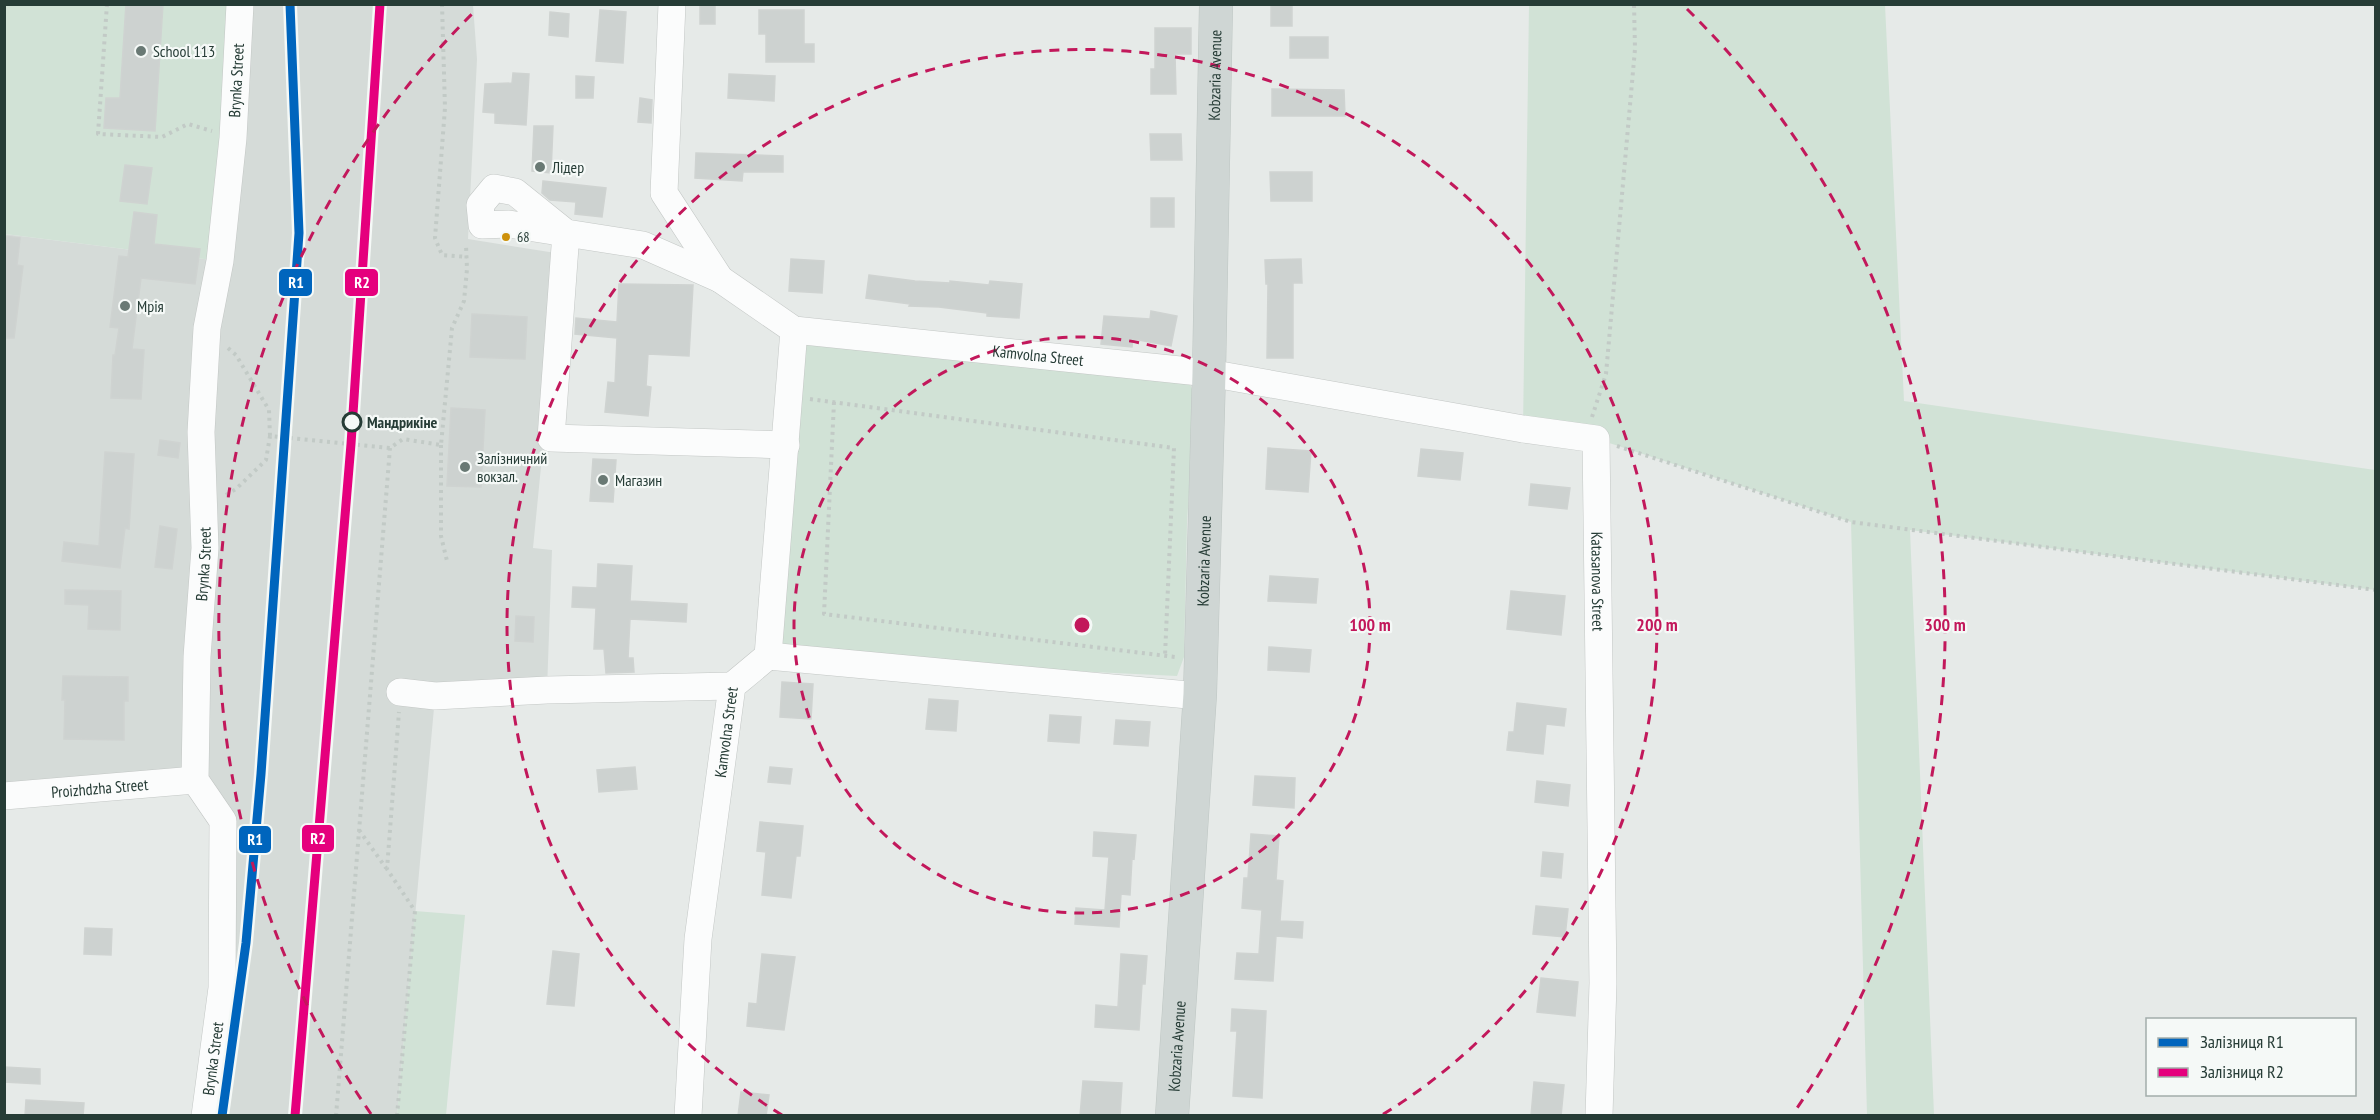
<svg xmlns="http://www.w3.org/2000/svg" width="2380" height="1120" viewBox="0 0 2380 1120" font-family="'PT Sans Narrow',sans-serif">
  <rect width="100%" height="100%" fill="#e6eae8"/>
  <path fill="#d5dbd8" d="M240 5H473L477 59 468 239 562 254 533 548 552 550 547 690 435 697 397 1115H205L223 821 195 780 5 796 4 234 220 261Z"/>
  <path fill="#d1e2d6" d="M5 5H240L220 261 5 234Z
    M1529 5H1885L1904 401 2375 470V590L1910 530 1934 1115H1867L1851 522 1597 439 1523 429Z
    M794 330 1189 382 1195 396 1187 523 1184 657 1177 676 768 656Z
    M415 911 465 915 446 1115H397Z"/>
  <path fill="#cdd2d0" stroke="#cfd3d1" stroke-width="1.5" d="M126 4H163L155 131 104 128 106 98H120Z
    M1271 4H1292V26H1271Z
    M700 5H715V24H700Z
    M600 10 626 12 623 63 596 61Z
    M759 10H804V44H814V62H766V34H759Z
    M550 12 569 14 568 37 549 35Z
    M1155 28H1191V54H1175L1176 94H1151V69H1155Z
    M1290 37H1328V58H1290Z
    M513 73 529 74 526 125 495 123V113L483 112 485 84 512 83Z
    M729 74 775 76 774 101 728 98Z
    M576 76 594 77 593 98H576Z
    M1272 89 1344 90 1345 116H1272Z
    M640 98 652 100 651 123 638 122Z
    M534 126H553L551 173 532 171Z
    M1150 134H1181L1182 160H1151Z
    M696 153 783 156V172H743L742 181 695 178Z
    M125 165 152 168 147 204 120 201Z
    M1270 172H1312V201H1271Z
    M543 181 606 188 602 217 575 214 576 202 550 200 542 193Z
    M1151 198H1174V227H1151Z
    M134 212 157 215 154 244 200 249 195 284 141 278 132 349 144 350 141 399 111 398 113 355H115L119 328 110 327 119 256 128 257Z
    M4 236 20 238 17 265 23 266 14 338H4Z
    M791 259 824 261 822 293 789 291Z
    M1301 259 1302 283H1293V358H1267L1268 284H1266L1265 260Z
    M869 275 915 281 950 283V281L989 285 990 281 1022 284 1019 318 987 316V313L939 307 909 306 910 304 866 298Z
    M619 284 693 285 689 356 648 354 646 386 651 387 648 416 605 412 608 382 615 383 617 338 575 334 576 318 617 322Z
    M1151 311 1177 316 1171 346 1133 339 1132 347 1101 344 1104 316 1150 319Z
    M472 314 527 317 525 359 470 357Z
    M451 408 485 410 481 487 447 486Z
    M160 440 180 443 178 458 158 455Z
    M1268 448 1311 451 1308 492 1266 489Z
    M1421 449 1463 453 1460 480 1418 476Z
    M105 452 134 454 129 529 125 528 120 568 62 561 64 542 99 546Z
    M593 459 616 460 613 502 590 501Z
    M1531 484 1570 488 1567 509 1529 505Z
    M160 526 177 529 172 569 155 567Z
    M598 564 632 566 630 601 687 604 686 622 630 619 628 658H633L634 672 606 673 604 649H594L596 608 572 607 573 587 597 588Z
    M1270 576 1318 579 1316 603 1268 601Z
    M65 590 121 591 120 630 88 629 89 605 65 604Z
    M1511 591 1565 596 1561 635 1507 629Z
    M516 616 534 617 533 642 515 641Z
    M1269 647 1311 650 1309 672 1268 670Z
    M63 676 128 677V701H124V740L64 739 65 700H62Z
    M782 682 813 684 811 719 780 717Z
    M929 699 958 701 956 731 926 729Z
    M1517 703 1566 709 1564 726 1546 724 1543 754 1507 750 1509 732H1514Z
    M1050 715 1081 717 1079 743 1048 741Z
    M1116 720 1150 722 1148 746 1114 744Z
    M635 767 637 789 599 792 597 770Z
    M770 767 792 769 790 784 768 782Z
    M1255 776 1295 778 1294 808 1253 805Z
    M1537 781 1570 785 1568 806 1535 802Z
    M760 822 803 826 800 856H796L791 898 762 895 766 852 757 851Z
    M1094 832 1136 835 1134 859 1132 858 1130 895 1121 894 1119 927 1075 924 1076 908 1105 910 1109 857 1093 856Z
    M1251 834 1279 836 1276 880 1283 881 1280 921 1303 922 1302 938 1276 936 1273 981 1235 979 1237 953 1259 954 1262 910 1242 908 1244 878H1248Z
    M1543 852 1563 854 1561 878 1541 876Z
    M1536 906 1568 909 1565 937 1533 934Z
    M85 928 112 929 111 955 84 954Z
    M553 951 579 954 574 1006 547 1004Z
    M762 954 795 957 784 1030 747 1026 749 1003 757 1004Z
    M1121 954 1147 956 1145 984H1142L1139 1030 1095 1027 1096 1005 1118 1007Z
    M1541 978 1578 982 1575 1016 1537 1012Z
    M1232 1009 1266 1011 1262 1098 1233 1096 1237 1031H1231Z
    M4 1067 40 1069V1084L4 1082Z
    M1083 1081 1122 1083 1120 1116H1080Z
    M1534 1082 1564 1085 1561 1116H1531Z
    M741 1092 769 1095 766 1116H738Z
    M26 1100 84 1103 83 1116H25Z"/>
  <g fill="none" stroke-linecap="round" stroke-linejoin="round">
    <g stroke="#c3c7c5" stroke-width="28">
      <g id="minor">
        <path id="s1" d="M672 4 664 193 720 279 794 330 1209 373 1523 429 1596 439 1603 983 1599 1116"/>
        <path d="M566 233 551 438 786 445"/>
        <path d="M566 233 515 192 494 188 480 205 482 225 509 224 643 245 720 279"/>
        <path d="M768 656 1199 696"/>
        <path d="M400 692 435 696 547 690 732 686"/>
        <path id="s2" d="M4 796 195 780"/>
        <path id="s3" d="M205 1116 222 988 223 821 195 780 197 657 205 548 201 432 207 328 220 261 233 138 240 4"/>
        <path id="s4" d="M688 1116 698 939 732 686 768 656 794 330"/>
      </g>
    </g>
    <g stroke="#bec6c3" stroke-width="34">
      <g id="major">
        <path id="s5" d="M1172 1116 1200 694 1209 373 1216 4"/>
      </g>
    </g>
    <path stroke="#c2cac6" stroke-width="4" stroke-dasharray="3 4.5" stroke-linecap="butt" d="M107 4 98 134 162 137 188 124 212 131
      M442 4 445 108 435 238 442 255 467 257
      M228 348 236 355 269 410 270 436
      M810 399 1174 448 1165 656
      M834 402 824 614 1175 657
      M1592 417 1606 374 1635 49 1634 4
      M441 445V536L447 561
      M1617 446 1851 522 2376 590
      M226 495 236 489 266 460 270 436 390 448 403 439 441 445 452 328 464 301 467 269 466 245
      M359 830 386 868
      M336 1116 390 448
      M397 1116 415 911 387 869 399 712"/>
    <use href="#minor" stroke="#fbfcfc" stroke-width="27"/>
    <use href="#major" stroke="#cfd6d4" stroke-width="33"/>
    <g stroke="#f5f9f7" stroke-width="14">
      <path id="rail-1" d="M222 1116 246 943 261 774 299 233 290 4"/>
    </g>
    <g stroke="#f5f9f7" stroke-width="14">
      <path id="rail-2" d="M295 1116 351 444 380 4"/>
    </g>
    <use href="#rail-1" stroke="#0065bd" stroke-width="9"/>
    <use href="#rail-2" stroke="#e5007d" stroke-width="9"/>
  </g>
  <g fill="none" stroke="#c2185b" stroke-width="3" stroke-dasharray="10 8">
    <circle cx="1082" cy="625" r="288"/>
    <path d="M782 1115A575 575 0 1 1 1382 1115"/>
    <path d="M371 1114A863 863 0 0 1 477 9M1687 9A863 863 0 0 1 1793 1114"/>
  </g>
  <g fill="#697974" stroke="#f5f9f7" stroke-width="2">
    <circle cx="141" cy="51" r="6"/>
    <circle cx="540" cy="167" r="6"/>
    <circle cx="125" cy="306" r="6"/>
    <circle cx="465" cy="467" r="6"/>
    <circle cx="603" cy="480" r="6"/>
  </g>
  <circle fill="#cd910b" stroke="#f5f9f7" stroke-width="2" cx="506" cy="237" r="5"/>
  <circle fill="#f5f9f7" stroke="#263c36" stroke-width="3" cx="352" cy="422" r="9"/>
  <g text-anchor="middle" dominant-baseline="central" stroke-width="4.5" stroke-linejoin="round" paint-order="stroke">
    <g font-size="14" fill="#263c36" stroke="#f5f9f7" text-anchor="start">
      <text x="517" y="237">68</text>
    </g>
    <g font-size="16" fill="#263c36" stroke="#f5f9f7" text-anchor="start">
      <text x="153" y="51">School 113</text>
      <text x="552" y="167">Лідер</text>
      <text x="137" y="306">Мрія</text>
      <text x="477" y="458">Залізничний<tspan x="477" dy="18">вокзал.</tspan></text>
      <text x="615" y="480">Магазин</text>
    </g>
    <g font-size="16" fill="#263c36" stroke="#f5f9f7">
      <text stroke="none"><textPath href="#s5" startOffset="1042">Kobzaria Avenue</textPath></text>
      <text stroke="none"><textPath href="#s3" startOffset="1048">Brynka Street</textPath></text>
      <text stroke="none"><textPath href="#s1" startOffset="627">Kamvolna Street</textPath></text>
      <text stroke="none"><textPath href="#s5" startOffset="556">Kobzaria Avenue</textPath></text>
      <text stroke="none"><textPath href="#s3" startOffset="562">Brynka Street</textPath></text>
      <text stroke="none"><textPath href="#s1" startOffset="1334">Katasanova Street</textPath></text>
      <text stroke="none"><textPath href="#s4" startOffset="386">Kamvolna Street</textPath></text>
      <text stroke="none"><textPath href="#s2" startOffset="96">Proizhdzha Street</textPath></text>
      <text stroke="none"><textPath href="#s5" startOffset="70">Kobzaria Avenue</textPath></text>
      <text stroke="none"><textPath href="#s3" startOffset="58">Brynka Street</textPath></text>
    </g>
    <g font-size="16" font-weight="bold" fill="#263c36" stroke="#f5f9f7" text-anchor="start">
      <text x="367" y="422">Мандрикіне</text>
    </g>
  </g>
  <circle cx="1082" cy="625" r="9" fill="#c2185b" stroke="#f5f9f7" stroke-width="3"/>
  <g font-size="18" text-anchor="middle" font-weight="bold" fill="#c2185b" stroke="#f5f9f7" stroke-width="4.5" stroke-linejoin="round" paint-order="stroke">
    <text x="1370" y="631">100 m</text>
    <text x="1657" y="631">200 m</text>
    <text x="1945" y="631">300 m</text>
  </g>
  <g stroke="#f5f9f7" stroke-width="2">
    <rect x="344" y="268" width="35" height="29" rx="6" fill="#e5007d"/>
    <rect x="278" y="268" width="35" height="29" rx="6" fill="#0065bd"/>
    <rect x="301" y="824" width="34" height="29" rx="6" fill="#e5007d"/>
    <rect x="238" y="825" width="34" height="29" rx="6" fill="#0065bd"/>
  </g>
  <g font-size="16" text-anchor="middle" font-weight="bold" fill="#fff">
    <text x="362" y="288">R2</text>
    <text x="296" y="288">R1</text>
    <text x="318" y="844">R2</text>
    <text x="255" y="845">R1</text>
  </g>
  <rect width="2380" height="1120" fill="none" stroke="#263c36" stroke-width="12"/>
  <rect x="2146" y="1018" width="210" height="78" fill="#f5f9f7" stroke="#a2adaa" stroke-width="1.5"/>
  <rect x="2158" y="1038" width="30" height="9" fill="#0065bd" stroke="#a2adaa" stroke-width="1.5"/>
  <text x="2200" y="1048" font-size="18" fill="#263c36">Залізниця R1</text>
  <rect x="2158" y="1068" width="30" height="9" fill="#e5007d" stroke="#a2adaa" stroke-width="1.5"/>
  <text x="2200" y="1078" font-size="18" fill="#263c36">Залізниця R2</text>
</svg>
